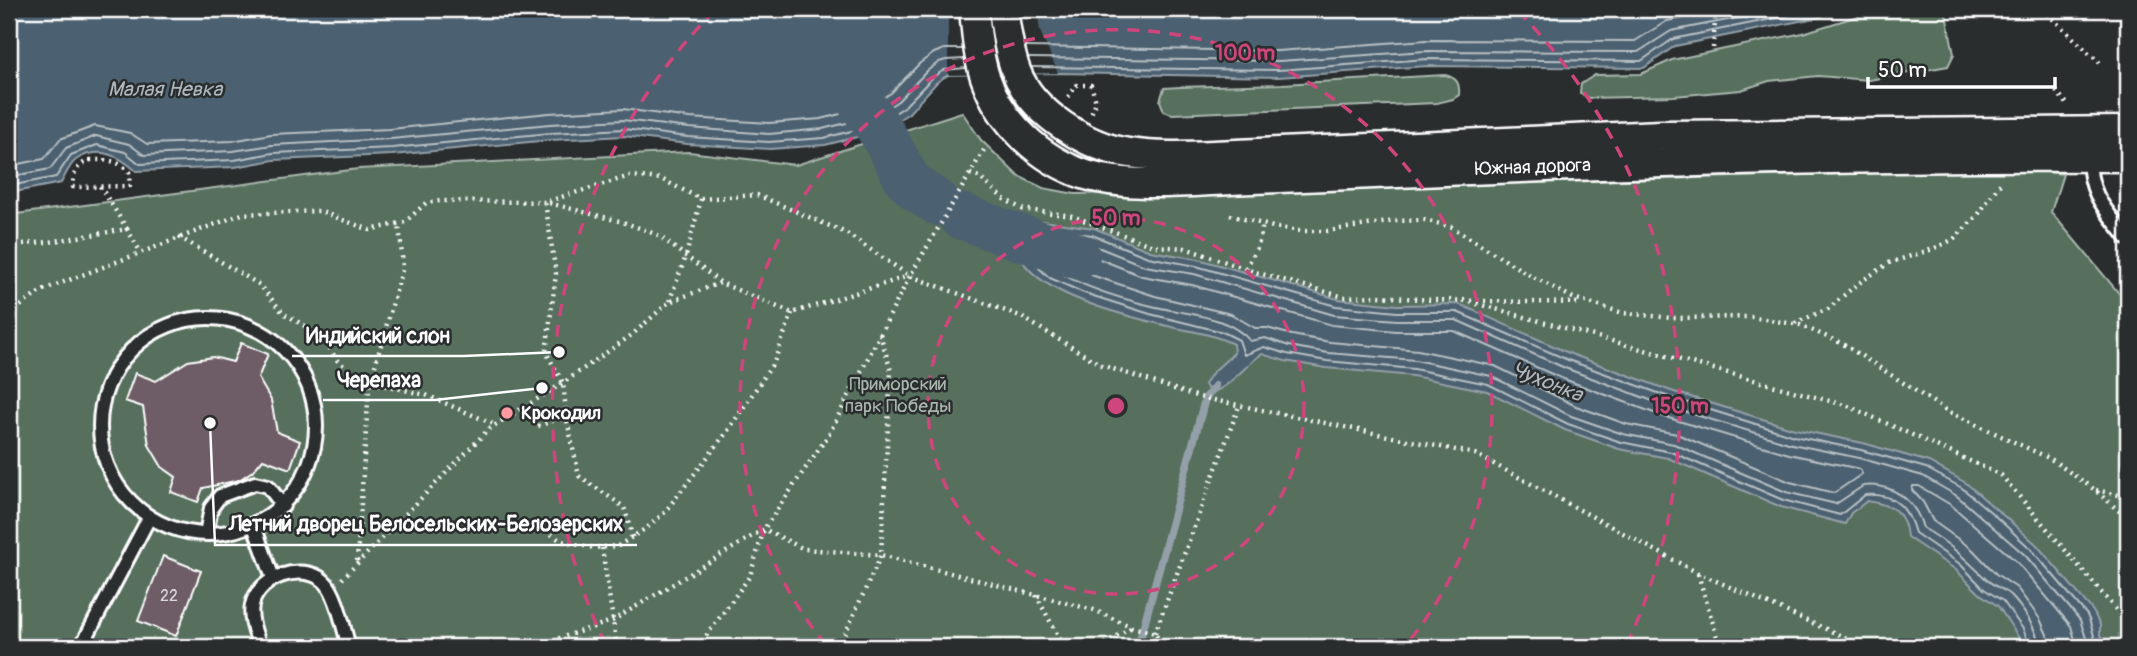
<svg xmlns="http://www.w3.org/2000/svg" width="2137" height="656" viewBox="0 0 2137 656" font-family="Pangolin,sans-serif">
  <rect width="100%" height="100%" fill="#2a2d2e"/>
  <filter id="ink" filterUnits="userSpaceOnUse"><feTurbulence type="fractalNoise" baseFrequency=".0143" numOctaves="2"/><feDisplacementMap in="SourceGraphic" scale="14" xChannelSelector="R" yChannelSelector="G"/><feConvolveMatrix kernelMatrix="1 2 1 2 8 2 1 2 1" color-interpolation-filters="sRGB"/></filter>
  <g filter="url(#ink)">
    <path fill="#566f5d" stroke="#aab7ae" stroke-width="2" d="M1895 9H1945L1954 54 1948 66 1869 80 1818 76 1769 81 1741 90 1674 96 1589 98 1580 93 1581 84 1595 75 1641 74 1672 60 1803 33 1861 15Z
      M1445 75C1457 78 1460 83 1459 95L1453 99 1437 103 1172 114 1164 111 1160 101 1164 88 1180 87 1282 84Z
      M962 112 981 140 1018 176 1043 188 1075 194 1228 191 2021 169 2063 174 2051 212 2128 304V640L2112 647H9V215L358 169 689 152 796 165Z"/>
    <path fill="#4c616f" stroke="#94a0a9" stroke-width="2" d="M9 9H1835L1820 17 1675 46 1644 68 1427 66 1279 77 1058 73 948 75 937 82 909 113 881 131 825 145 770 149 687 144 624 136 551 140 392 155 274 160 235 167 136 171C120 156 98 145 76 160 70 164 65 176 61 183L9 193Z
      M1043 221 1094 228 1150 251 1198 259 1338 299 1397 305 1459 304 1571 354 1671 391 1795 429 1863 443 1929 462 1966 483 2036 544 2093 611 2100 625V635L2108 647H2025L1998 606 1980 594 1956 570 1907 537C1905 511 1892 505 1867 501L1851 513 1845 524 1781 507 1668 458 1619 449 1565 430 1487 391 1413 376 1326 368 1285 361 1262 354C1247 363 1224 394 1209 392L1205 384 1213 372 1234 353 1233 344C1215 335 1195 332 1176 328 1134 318 1055 300 1027 267 1022 262 1020 254 1017 248 1021 233 1030 228 1043 221Z"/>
    <path fill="#2a2d2e" d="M948 9H1037L1040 31 1058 73 948 75Z"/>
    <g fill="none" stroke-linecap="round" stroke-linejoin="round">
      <path stroke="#b7c0c5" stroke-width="2" d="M1026 47 1278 51 1426 40 1635 41 1667 21 1732 9
        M1028 58 1279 61 1426 51 1638 52 1671 31 1784 9
        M1031 67 1279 70 1427 59 1641 61 1673 39 1821 9
        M9 166 44 159 60 139 95 126 130 133 147 144 232 141 271 134 390 129 549 113 623 109 690 118 769 123 821 119 871 106 891 93 920 63 934 53 944 49H962
        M9 177 50 169 66 148 96 136 129 144 144 155 233 151 272 145 391 139 550 124 623 120 689 128 769 134 822 129 875 116 898 101 927 71 939 62 946 60 964 59
        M9 186 56 177 71 155 97 145 125 152 140 164 234 160 273 153 392 148 551 133 624 129 688 137 769 142 824 138 879 124 904 107 933 77 944 70 966 68
        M1056 250 1087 254 1142 276 1192 285 1332 325 1396 331H1454L1561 378 1662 416 1789 454 1860 469 1862 474 1834 493 1790 482 1677 434 1626 424 1576 406 1495 366 1418 350 1330 342 1292 335 1267 328H1255L1231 314 1155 296 1091 275 1061 262 1053 254Z
        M2030 647 2023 629 2003 601 1984 589 1960 564 1915 533C1908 507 1894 493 1865 495L1840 515 1783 500 1671 452 1621 442 1568 424 1488 384 1414 369 1327 361 1287 354 1264 347 1244 355 1239 340 1223 332 1150 314 1084 293 1050 278 1031 261 1024 248 1026 241 1034 234 1045 229 1092 235 1148 257 1196 266 1336 306 1397 312H1457L1568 360 1669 397 1794 436 1861 450 1926 468 1962 488 1993 514 2031 549 2087 615C2093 626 2092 637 2099 647
        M2039 647C2038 630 2022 607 2010 595 2003 589 1994 586 1987 580 1967 560 1948 542 1923 528 1916 501 1892 482 1863 486L1836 504 1786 492 1674 444 1623 434 1571 416 1491 376 1415 360 1328 353 1289 346 1265 338 1250 341C1230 316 1186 314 1156 307 1125 300 1043 278 1034 246L1046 238 1090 244 1145 266 1194 274 1334 315 1397 320H1456L1565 368 1666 406 1792 444 1859 458 1923 476 1957 496 2025 555 2080 620 2089 647
        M2050 647 2048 637 2040 619 2017 588 1996 574 1972 549 1933 521 1923 502 1912 490 1913 486H1919L1951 505 2017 562 2071 626 2077 647"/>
      <path stroke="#94a0a9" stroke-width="8" d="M1138 647 1205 399 1215 386"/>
      <path stroke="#4c616f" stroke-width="46" d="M808 9 818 43 881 131 907 179 918 190 938 203
        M961 216 1003 232 1077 256"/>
    </g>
    <path fill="#6e5d66" stroke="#fff" stroke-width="2" d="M241 343 268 354 258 378 271 400 277 432 300 441 290 469 263 459 254 470 239 480 203 488 198 502 171 492 176 477 162 467 149 445 143 407 125 401 135 373 156 381 188 361 213 357 233 362Z
      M163 556 201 571 176 636 138 621Z"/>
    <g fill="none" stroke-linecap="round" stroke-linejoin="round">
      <g stroke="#fff" stroke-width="18">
        <path id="service" d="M2089 157C2089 196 2106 210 2128 239
          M100 426a108 108 0 1 1 216 0a108 108 0 1 1-216 0Z
          M254 526 273 578
          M206 534 211 508 220 496 255 483 268 486 283 506
          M81 647 149 518
          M260 647C256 634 249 619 252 605 258 577 302 562 324 581 337 592 344 631 349 647"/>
      </g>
      <g stroke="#fff" stroke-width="33">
        <path id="tertiary" d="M974 9C976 31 978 57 985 77 1001 123 1040 160 1086 175 1129 188 1187 182 1231 180 1294 177 1357 175 1421 172 1656 162 1892 155 2128 157
          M1003 9C1006 30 1009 52 1016 71 1032 113 1087 147 1129 153 1157 157 1186 156 1214 155L1661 135 2128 131"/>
      </g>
      <path stroke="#fff" stroke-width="4.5" stroke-dasharray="2 5" stroke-linecap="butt" d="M2042 9 2101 64
        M1713 48 1716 9
        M2056 91 2069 106
        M1068 97 1077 85H1091L1096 102 1091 114
        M90 160C107 160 117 159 129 172L130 186 73 187C73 172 76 166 90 160Z
        M970 174 979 177 1004 199 1022 209 1072 216 1153 246 1185 248 1255 272 1344 297 1378 296 1433 300 1581 303
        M100 186 127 229
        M701 199 757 195 844 232 910 276 1020 316 1101 365 1199 397 1475 454 1698 573 1867 647
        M1230 215 1273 227 1301 231H1327L1395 221 1425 220 1452 227 1526 273 1573 298 1623 313 1672 318 1752 317 1800 325 1843 344 1947 411 2051 459 2095 490 2128 519
        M179 237 260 285 283 313 310 329 325 341 337 360 352 373 370 382 426 395 496 425
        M9 245 49 242 127 229 141 253
        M1246 268 1258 246 1263 224
        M1463 300 1848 406 2001 475 2125 620 2128 632
        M9 314 43 290 242 214 319 211 370 230 405 222 426 203 440 201 545 202 623 222 658 235 721 283 792 313 909 276
        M1795 323 1828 309 1856 285 1889 263 1933 249 1954 239 1978 215 1998 186 2003 182
        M538 426 567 416
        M2096 490 2128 497
        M551 534 561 541 594 548 618 546 648 527 664 513 727 432 774 362 792 313
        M633 537 624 507 579 476 567 420 563 383 546 352 556 274 545 202 630 176 661 179 701 199 686 256 669 302
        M602 548 617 647
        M357 561 369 387 403 267 399 224
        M1698 574 1720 647
        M342 579 489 429 563 383 633 334 669 302 720 283
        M1036 595 1064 647
        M1155 633 1239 406
        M532 647 612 621 764 529 804 549 881 555 1094 610 1132 627 1155 633 1161 645 1182 647
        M698 647 750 576 764 529 829 434 910 276 984 150
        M839 647 881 555 891 371 880 334
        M1099 647 1132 627"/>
      <use href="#service" stroke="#2a2d2e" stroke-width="12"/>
      <use href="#tertiary" stroke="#2a2d2e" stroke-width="28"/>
    </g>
  </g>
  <g fill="none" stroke="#ce467c" stroke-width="3.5" stroke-dasharray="12 9">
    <circle cx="1116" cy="406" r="188"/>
    <path d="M826 645A376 376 0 1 1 1406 645"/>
    <path d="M605 644A564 564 0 0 1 714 11M1518 11A564 564 0 0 1 1627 644"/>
  </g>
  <circle fill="#ff9aa2" stroke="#2a2d2e" stroke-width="2.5" cx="507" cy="413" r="7"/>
  <g text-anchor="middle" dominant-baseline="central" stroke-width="5" stroke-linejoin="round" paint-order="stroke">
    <g font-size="16" fill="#dbd6d9">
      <text x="169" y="596">22</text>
    </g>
    <g font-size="19" fill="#fff" stroke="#2a2d2e">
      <text transform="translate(1533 167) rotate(-2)">Южная дорога</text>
    </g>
    <g font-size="19" fill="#aab7ae" stroke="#2a2d2e">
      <text x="898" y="384">Приморский<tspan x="898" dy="22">парк Победы</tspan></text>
    </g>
    <g font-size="19" font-weight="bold" fill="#fff" stroke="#2a2d2e" text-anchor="start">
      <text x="521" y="413">Крокодил</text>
    </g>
    <g font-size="21" font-style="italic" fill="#aeb8be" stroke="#2a2d2e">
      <text x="165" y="89">Малая Невка</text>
      <text transform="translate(1547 382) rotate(22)">Чухонка</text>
    </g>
  </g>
  <circle cx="1116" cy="406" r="10" fill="#ce467c" stroke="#2a2d2e" stroke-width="3.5"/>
  <g font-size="21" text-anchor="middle" font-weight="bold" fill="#ce467c" stroke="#2a2d2e" stroke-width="5" stroke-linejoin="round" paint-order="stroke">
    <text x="1245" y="60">100 m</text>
    <text x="1116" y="225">50 m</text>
    <text x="1680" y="413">150 m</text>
  </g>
  <path fill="none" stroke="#fff" stroke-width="2.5" d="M559 352L464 356H292M542 388L435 400H323M210 423L215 545H637"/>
  <g fill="#fff" stroke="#2a2d2e" stroke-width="2.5">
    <circle cx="559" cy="352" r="7"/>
    <circle cx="542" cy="388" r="7"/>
    <circle cx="210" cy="423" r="7"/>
  </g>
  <g font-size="21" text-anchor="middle" font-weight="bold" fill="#fff" stroke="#2a2d2e" stroke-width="5" stroke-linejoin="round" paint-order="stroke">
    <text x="378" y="343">Индийский слон</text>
    <text x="379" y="387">Черепаха</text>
    <text x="426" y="531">Летний дворец Белосельских-Белозерских</text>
  </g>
  <rect width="2137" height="656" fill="none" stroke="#2a2d2e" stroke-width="35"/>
  <rect x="18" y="18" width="2102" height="621" fill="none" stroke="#fff" stroke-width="2.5" filter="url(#ink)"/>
  <path d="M1868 77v10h187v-10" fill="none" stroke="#ffffff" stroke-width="3.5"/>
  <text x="1878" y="77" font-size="21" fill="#ffffff" stroke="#2a2d2e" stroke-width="5" paint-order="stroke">50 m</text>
</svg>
